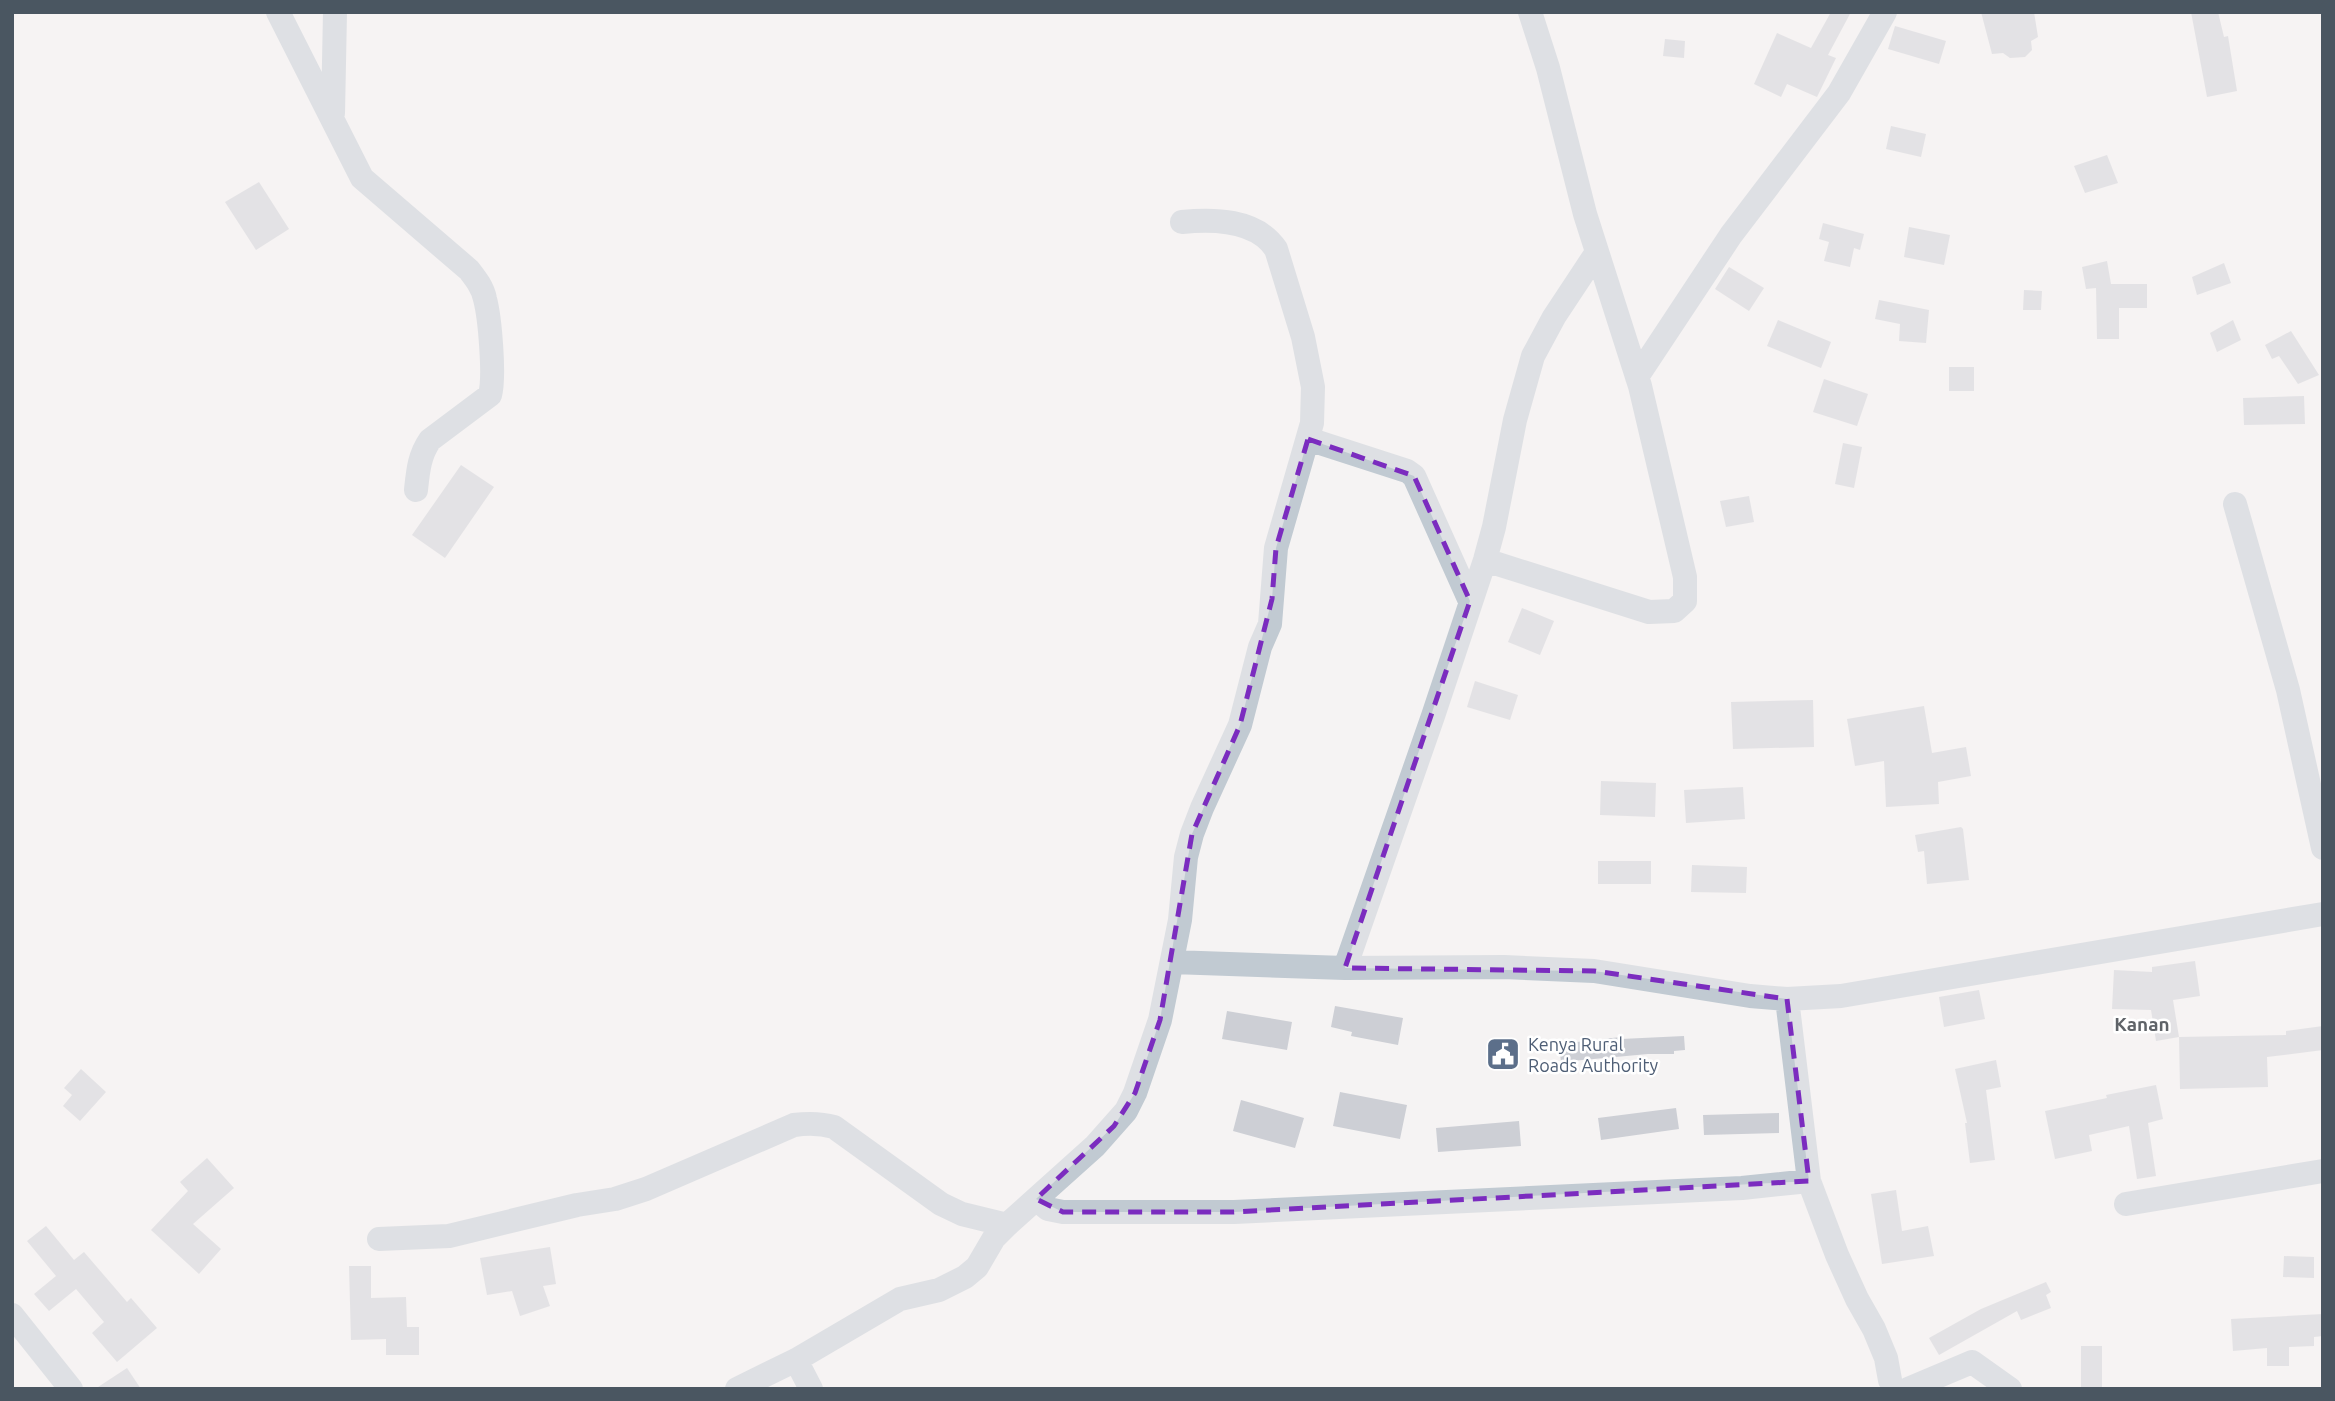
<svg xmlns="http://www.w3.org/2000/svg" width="2335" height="1401" viewBox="0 0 2335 1401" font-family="Ubuntu,sans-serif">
  <rect width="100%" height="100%" fill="#f5f3f3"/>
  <path fill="#cdcfd5" d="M1831 12H1851L1828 55 1836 58 1817 97 1787 84 1781 97 1754 84 1777 33 1811 48Z
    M1981 12H2034L2038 37 2031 41 2032 50 2025 57 2010 58 2003 53 1992 54Z
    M2191 12H2218L2224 37 2228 36 2237 91 2207 97Z
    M1895 26 1946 41 1939 64 1888 49Z
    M1665 39 1685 41 1684 58 1663 56Z
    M1891 126 1926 134 1921 157 1886 149Z
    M2107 155 2118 183 2085 193 2074 166Z
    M259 182 289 229 256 250 225 202Z
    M1823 223 1864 234 1860 250 1854 248 1850 267 1824 261 1829 242 1819 239Z
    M1909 227 1950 235 1944 265 1904 257Z
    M2107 261 2111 284H2147V308H2119V339H2097L2096 288 2086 289 2082 267Z
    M2224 263 2231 283 2197 295 2192 277Z
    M1729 267 1764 288 1749 311 1715 289Z
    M2024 290 2042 291 2041 310H2023Z
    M1879 300 1929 310 1926 343 1899 341 1900 324 1875 319Z
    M1778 320 1831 342 1821 368 1767 346Z
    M2233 320 2241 340 2217 352 2210 333Z
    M2291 331 2319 375 2298 384 2279 356 2272 359 2265 345Z
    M1949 367H1974V391H1949Z
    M1824 379 1868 394 1857 426 1813 412Z
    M2304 396 2305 424 2244 425 2243 398Z
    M1843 443 1862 447 1854 488 1835 484Z
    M461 465 494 487 445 558 412 535Z
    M1749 496 1754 522 1726 527 1720 501Z
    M1522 608 1554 621 1540 655 1508 642Z
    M1475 681 1518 695 1510 720 1467 707Z
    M1813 700 1814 747 1733 749 1731 702Z
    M1924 706 1932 753 1966 747 1971 776 1938 782 1939 804 1886 807 1884 761 1855 766 1847 719Z
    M1601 781 1656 783 1655 817 1600 815Z
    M1743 787 1745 819 1686 823 1684 790Z
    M1961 827 1963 829 1969 880 1927 884 1924 851 1918 852 1915 835Z
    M1598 861H1651V884H1598Z
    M1692 865 1747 867 1746 893 1691 892Z
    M2195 961 2200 996 2173 1000 2179 1037 2156 1041 2151 1010 2112 1009 2114 970 2152 972V967Z
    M1979 990 1985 1019 1944 1027 1939 997Z
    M1335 1006 1403 1018 1398 1045 1351 1036 1352 1032 1331 1027Z
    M1227 1011 1292 1022 1287 1050 1222 1039Z
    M2323 1026V1050L2267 1057 2268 1087 2180 1089 2179 1037 2286 1035V1031Z
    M1684 1036 1685 1050 1674 1051V1054H1648L1561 1062 1559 1044 1621 1037V1039Z
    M1996 1060 2001 1087 1986 1090 1995 1160 1970 1163 1965 1123H1967L1955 1069Z
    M81 1069 106 1092 80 1121 63 1106 72 1095 64 1088Z
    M2156 1085 2163 1119 2148 1123 2156 1176 2137 1179 2129 1126 2089 1135 2092 1151 2055 1159 2045 1111 2107 1098 2106 1095Z
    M1340 1092 1407 1105 1400 1139 1333 1126Z
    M1241 1100 1304 1118 1295 1148 1233 1131Z
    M1676 1108 1679 1129 1601 1140 1598 1118Z
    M1779 1113V1133L1704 1135 1703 1115Z
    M1519 1121 1521 1146 1438 1152 1436 1128Z
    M207 1158 234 1188 193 1224 221 1249 199 1274 151 1230 188 1191 180 1182Z
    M1896 1190 1902 1231 1928 1226 1934 1256 1882 1264 1871 1194Z
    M46 1226 74 1260 84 1252 127 1302 131 1298 157 1328 117 1362 92 1333 104 1322 76 1289 49 1311 34 1294 56 1276 27 1241Z
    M550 1247 556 1284 543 1286 550 1306 520 1316 512 1291 487 1295 480 1258Z
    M2284 1256 2314 1257V1278L2283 1277Z
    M349 1266H371V1298L406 1297 407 1327H419V1355H386V1339L351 1340Z
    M2046 1282 2051 1292 2046 1295 2051 1308 2021 1320 2017 1311 1939 1355 1929 1338 1981 1309Z
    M2323 1314V1336L2314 1337V1346L2289 1347V1366H2267V1348L2233 1351 2231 1319Z
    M2081 1346H2102V1389H2081Z
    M127 1368 141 1389H95Z"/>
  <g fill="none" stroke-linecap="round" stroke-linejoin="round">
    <path stroke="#c1cad2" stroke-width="24" d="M278 12 362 178 469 270C476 279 483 288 485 299 490 318 495 377 490 395L430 440C419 456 418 471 416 490
      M333 113 335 12
      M1637 377 1731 235 1839 93 1885 12
      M1308 439 1407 471 1414 476 1470 601
      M2235 504 2288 690 2323 848
      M1485 560 1649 612 1674 611 1685 601V577L1640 386 1585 214 1548 68 1530 12
      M1172 962 1345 968 1504 967 1594 971 1750 996 1787 999 1841 996 2323 914
      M1345 968 1433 716 1485 560 1494 527 1515 420 1533 356 1554 317 1597 252
      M1787 999 1809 1181 1837 1255 1857 1299 1874 1329 1886 1358 1890 1380
      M1036 1199 1048 1209 1063 1212H1234L1742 1188 1809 1181
      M2126 1204 2323 1171
      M379 1239 449 1236 577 1205 615 1199 646 1189 794 1125C809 1123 820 1123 834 1127L941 1204 962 1214 1007 1225
      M12 1315 71 1389
      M796 1360 811 1389
      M737 1389 796 1360 900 1299 939 1290 965 1277 977 1267 994 1238 1007 1225 1095 1146 1126 1111 1135 1093 1160 1020 1180 920 1186 857 1192 834 1202 808 1240 725 1260 647 1270 624 1276 548 1312 423 1313 387 1303 337 1276 249C1256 219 1213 219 1182 222
      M1908 1389 1972 1362 2010 1389"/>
  </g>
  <path d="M0 0H2335V1401H0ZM1308 439 1414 476 1470 601 1345 968 1594 971 1787 999 1809 1181 1234 1212H1063L1036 1199 1114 1126 1135 1093 1160 1020 1192 834 1240 725 1272 599 1276 548Z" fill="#f5f3f3" fill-opacity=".55" fill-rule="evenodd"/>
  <path fill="none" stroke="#7b2cbf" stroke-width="5" stroke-dasharray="14 9" stroke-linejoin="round" d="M1308 439 1414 476 1470 601 1345 968 1594 971 1787 999 1809 1181 1234 1212H1063L1036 1199 1114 1126 1135 1093 1160 1020 1192 834 1240 725 1272 599 1276 548Z"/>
  <defs>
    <g id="civic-square" transform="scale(1.75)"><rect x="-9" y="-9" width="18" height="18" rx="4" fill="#5c6f8a" stroke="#fff"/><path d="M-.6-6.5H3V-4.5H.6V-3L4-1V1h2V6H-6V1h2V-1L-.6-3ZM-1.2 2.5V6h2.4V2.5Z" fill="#fff"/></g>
  </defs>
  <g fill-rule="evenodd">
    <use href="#civic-square" x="1503" y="1054"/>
  </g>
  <g text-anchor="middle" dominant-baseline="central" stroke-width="5" stroke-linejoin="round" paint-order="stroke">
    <g font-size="18" fill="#4e5e75" stroke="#fff" text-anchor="start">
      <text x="1528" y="1044">Kenya Rural<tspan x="1528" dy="21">Roads Authority</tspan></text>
    </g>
    <g font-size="19" font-weight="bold" fill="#5f6368" stroke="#fff">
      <text x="2142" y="1024">Kanan</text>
    </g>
  </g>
  <rect width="2335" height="1401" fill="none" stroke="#4a5661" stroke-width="28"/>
</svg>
